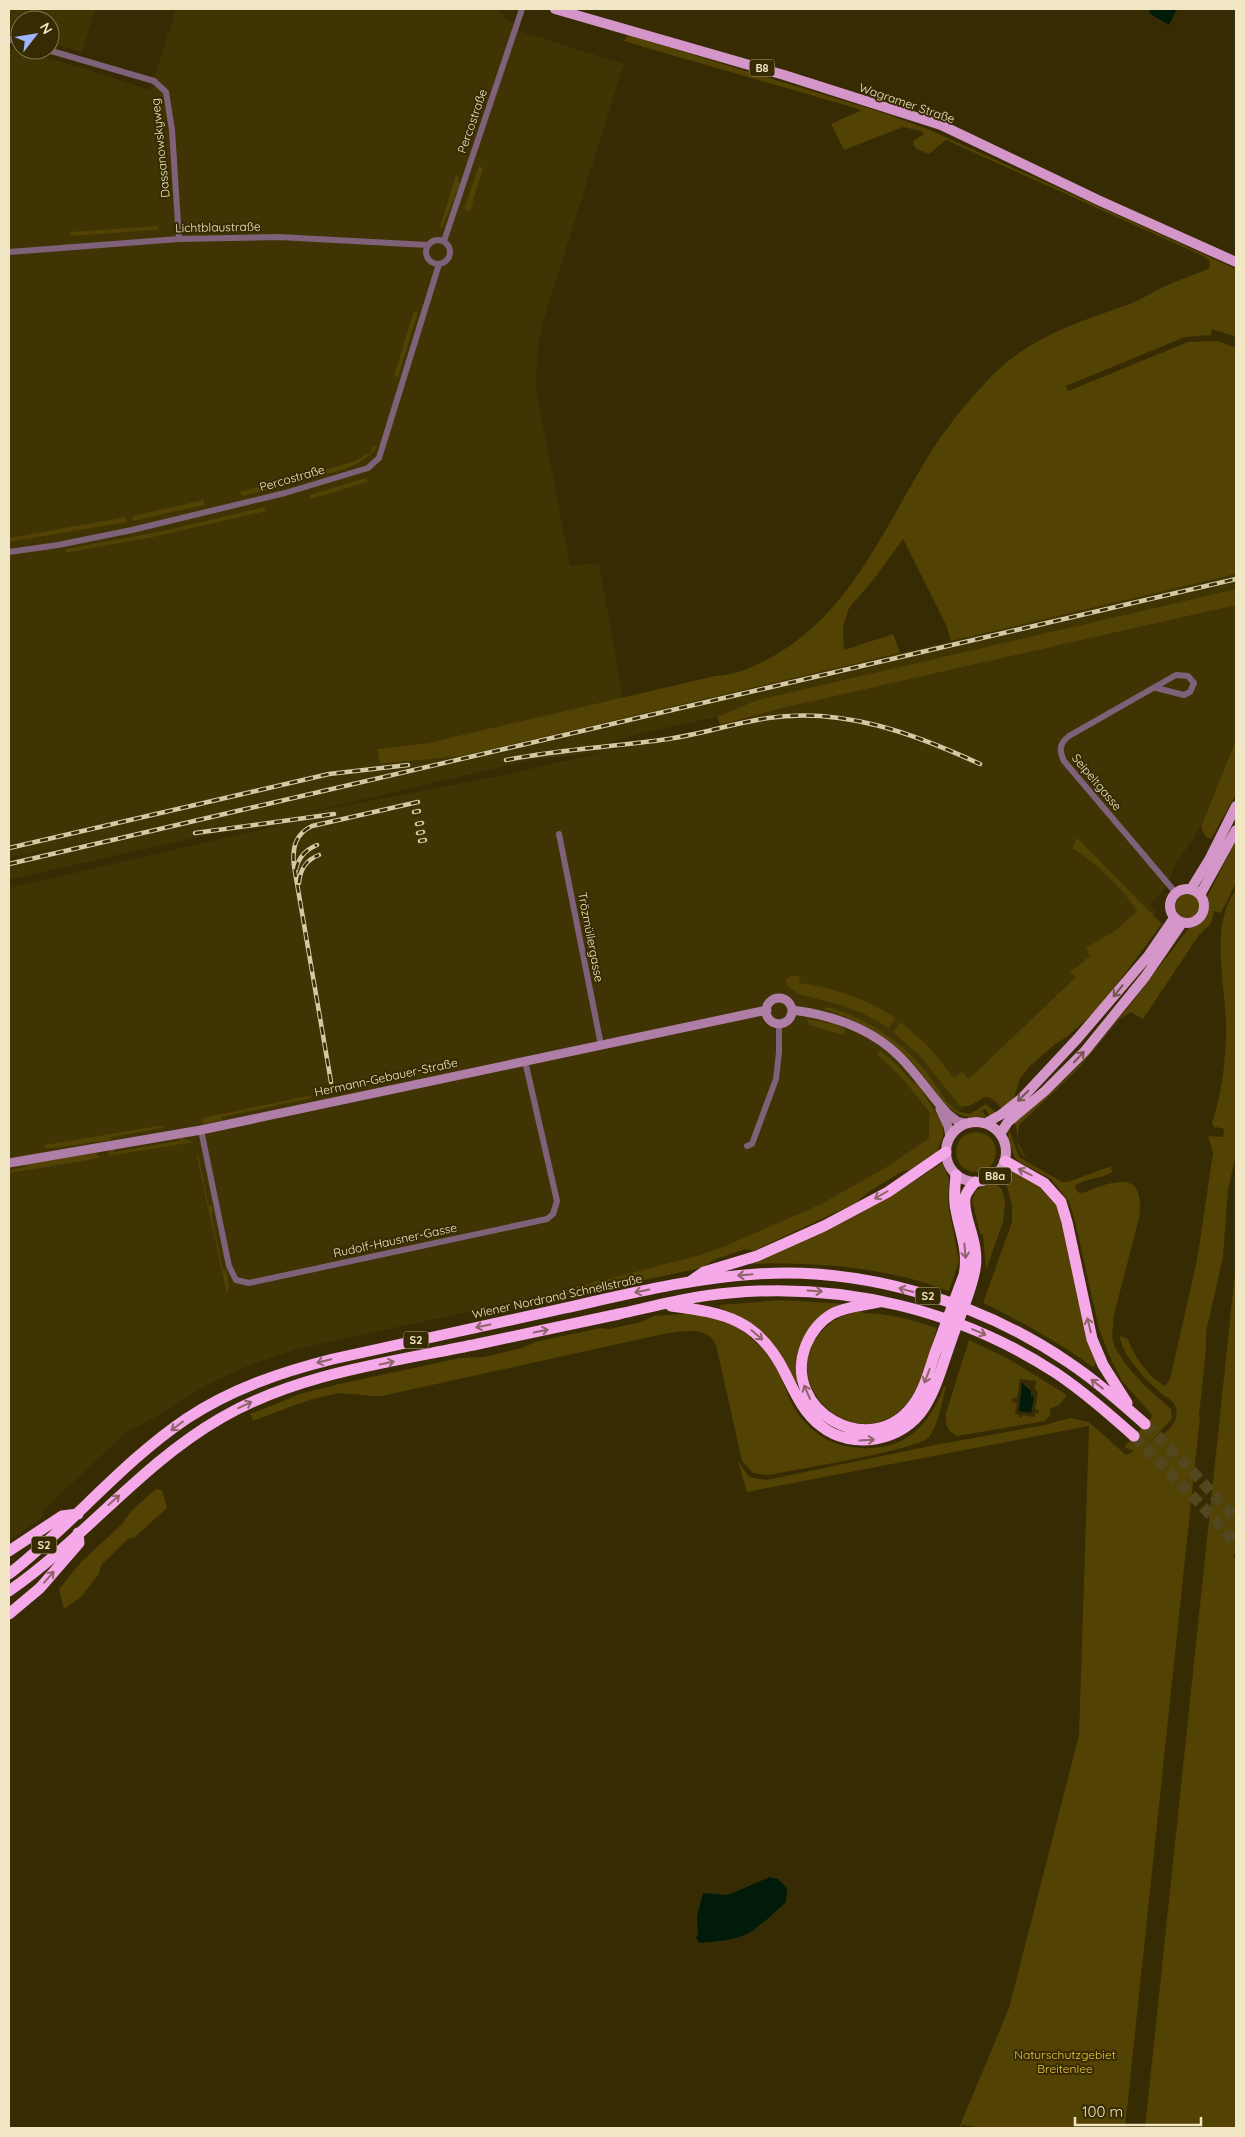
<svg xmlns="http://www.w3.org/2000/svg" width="1245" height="2137" viewBox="0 0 1245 2137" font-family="Quicksand,sans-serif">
  <rect width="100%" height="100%" fill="#362b02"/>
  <path fill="#403405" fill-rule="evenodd" d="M9 9H95L82 52 50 43V20H20V34L9 31Z
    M176 9H496L522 32 624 64 542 325 537 355 536 389 570 566 599 563 623 698 428 743 377 749 380 764 462 756 1236 574V589L757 700 717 717 647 732 611 742 612 750 715 727 787 707 1236 605V740L1205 818 1194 838 1176 863 1166 887 1150 905 1157 912 979 1093 929 1138 890 1165 821 1204 725 1246 697 1256 532 1298 297 1349 245 1367 207 1385 156 1417 127 1432 41 1512 44 1516 9 1541V888L277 826 210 834 9 880V860L76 844 9 858V48L79 67 150 90ZM604 752 495 777 305 813 530 760Z"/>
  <path fill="#524203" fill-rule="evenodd" d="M628 35 884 113 930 130 1236 269V337L1212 329 1211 335 1185 337 1066 386 1068 391 1188 342 1217 341 1236 348V574L951 641 947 627 903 539 874 579 849 608 843 626 844 650 893 634 900 653 462 756 380 764 377 749 428 743 715 676C736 675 754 667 772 657 854 611 886 522 934 447 953 419 974 393 999 369 1036 335 1084 320 1130 304 1141 300 1150 293 1161 288 1176 281 1194 275 1210 268L1209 260 1203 256 946 140 929 154 917 149 913 145 914 140 924 134 921 131 903 127 844 150 831 124 862 110 637 45 624 41Z
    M479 166 483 168 470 211 464 209Z
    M456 175 459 177 458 182 460 184 442 228 440 227Z
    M158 226V230L71 236 70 232Z
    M414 311 418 312 398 377 394 376Z
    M373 445 377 447C361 469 332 472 307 479L306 475 355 461 371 452Z
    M300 477 301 481 243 496 238 492Z
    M366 478 368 482 310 499 309 495Z
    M204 500V505L133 521 132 516Z
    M264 507 266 511 153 537 64 553 67 549 163 531Z
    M126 517 127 522 9 542V538Z
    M1236 589V605L787 707 720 725 717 717 757 700Z
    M1236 740V794L1211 839 1206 837 1201 827Z
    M1077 838 1162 924 1099 1008 1068 1036 1054 1045 1029 1067 1020 1079 1013 1100 1002 1109C980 1082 982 1110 960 1106L921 1057 893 1032 901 1022 930 1048 954 1078 962 1072 969 1079 1076 977 1070 972 1090 956 1086 948 1116 930 1137 911C1119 884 1099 866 1072 848Z
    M1236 840V883L1221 913 1214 911 1211 923 1199 935 1143 1019 1131 1012 1120 1019 1077 1070 1019 1125 1017 1141 1026 1158C1011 1143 1021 1133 1014 1122 1028 1111 1042 1101 1055 1089 1106 1041 1146 983 1189 928 1204 923 1211 913 1207 897Z
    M1236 890V1154L1228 1190 1223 1257 1206 1332V1349L1199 1416 1200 1417 1125 2128H983L963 2125 959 2128 1009 2008 1079 1735 1089 1426 747 1492 738 1461 749 1477 766 1480 935 1445 1045 1425 1070 1418 1089 1422 1126 1455 1134 1451 1124 1447 1153 1416 1122 1381 1109 1355 1099 1329 1075 1221 1069 1202 1051 1179 1019 1162 1014 1157 1008 1137 1009 1129 1019 1157 1062 1182H1068L1111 1166 1112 1172C1102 1179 1087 1178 1076 1185L1075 1188 1079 1193C1086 1193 1092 1189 1098 1187 1130 1176 1144 1182 1139 1218L1114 1315 1112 1337 1115 1348 1127 1366 1146 1387 1171 1409 1172 1419 1151 1441C1166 1435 1186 1418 1172 1401 1170 1398 1165 1397 1162 1394 1148 1382 1121 1355 1120 1336L1128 1339C1133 1355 1149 1378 1165 1386L1170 1379 1197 1260 1213 1153 1208 1136 1223 1137 1224 1129 1216 1127 1215 1129 1212 1123C1222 1094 1225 1064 1226 1033 1227 990 1208 926 1236 890Z
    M1175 906a12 12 0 1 1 24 0a12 12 0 1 1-24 0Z
    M791 976H800L799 983C834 988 866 998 895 1018L889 1028 862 1013 841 1005 798 994 786 985V979Z
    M827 1007C866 1018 900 1039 926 1072 936 1084 944 1101 957 1111L970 1114 986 1104 996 1113 990 1117 985 1109 982 1111 987 1117C979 1116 971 1118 964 1116 944 1112 922 1070 906 1056 882 1033 855 1019 824 1009Z
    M807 1019 833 1024 846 1029 843 1035 809 1025Z
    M880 1050 898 1066 914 1084 917 1083 943 1125V1136L937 1152 910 1170 903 1171 870 1191 854 1204 753 1251 746 1249 716 1259 701 1268 626 1284 616 1283 533 1304 532 1298 697 1256 725 1246 821 1204 890 1165 929 1138V1116L931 1114 901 1077 877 1054Z
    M312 1095 311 1098 222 1117V1120L203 1124 202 1118Z
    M164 1125 163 1128 111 1137V1140L45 1149 44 1145Z
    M956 1152a20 20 0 1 1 40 0a20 20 0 1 1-40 0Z
    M181 1138 194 1142 108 1156 110 1150H113L115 1152 179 1141Z
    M96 1153 100 1158 9 1173V1170L25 1167V1164Z
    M198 1154 209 1206H212L213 1212 211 1213 223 1270H226L229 1285 227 1294 197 1157Z
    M942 1163 949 1179 948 1203 959 1261 949 1291C886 1267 816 1262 749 1264L891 1196Z
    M1008 1170 1040 1185 1058 1205 1096 1363 1093 1367C1058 1342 1022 1322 983 1303L1012 1222V1205L1004 1176Z
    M994 1183 1002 1189 1005 1203 1003 1222 986 1270 983 1235 980 1233 972 1200 976 1190Z
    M1236 1263V1552L1233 1556 1236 1560V2128H1145Z
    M781 1300 845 1304 817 1321 799 1382 795 1383 746 1320 720 1308V1305Z
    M861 1311 863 1313C889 1313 912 1320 937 1328 929 1351 924 1382 908 1402 860 1462 773 1386 821 1332 832 1320 845 1313 861 1311Z
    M683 1314C706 1314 733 1321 750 1337 759 1345 769 1355 775 1366 784 1381 788 1399 798 1414 819 1443 852 1453 886 1446 916 1440 935 1413 944 1386L946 1387C942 1400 938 1428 928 1438 915 1450 799 1469 774 1474L766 1475 753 1473 742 1461 716 1345C706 1325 686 1332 668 1333L382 1396C367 1397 351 1392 335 1394 307 1399 280 1411 253 1421L250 1414 300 1394 339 1384 460 1358 484 1357 522 1348 535 1342 600 1328 609 1329 641 1322 654 1316Z
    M969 1340 1007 1358 1067 1395 1059 1405 1050 1409V1415L1045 1421 957 1436C946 1430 946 1425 946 1413ZM1020 1379 1036 1381 1035 1390 1038 1392 1035 1409 1039 1410 1038 1413H1035V1417L1022 1415V1418L1019 1417V1415L1015 1414 1017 1403 1012 1402 1013 1398H1017Z
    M156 1489 162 1490 167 1508 134 1538H129L101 1565 99 1574 81 1597 64 1609 59 1589 81 1562 121 1525 132 1510Z"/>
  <path fill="#011b0a" d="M1151 9H1177L1169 25 1149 13Z
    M1022 1383 1031 1391V1396L1034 1397 1031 1413 1019 1411Z
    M770 1877 778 1879 787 1888 786 1902C776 1911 766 1921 756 1928 741 1941 717 1941 699 1943L696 1937 698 1935 697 1916 703 1893 728 1895Z"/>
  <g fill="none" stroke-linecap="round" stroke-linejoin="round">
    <path stroke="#52471f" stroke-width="11" stroke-dasharray="11 5.5" stroke-linecap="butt" d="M1145 1424 1181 1459 1236 1519
      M1134 1436 1207 1511 1236 1544"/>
    <path stroke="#80617a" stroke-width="6" d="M9 39 20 42
      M48 50 154 81 166 92 172 130 179 239
      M426 252a12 12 0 1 1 24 0a12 12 0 1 1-24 0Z
      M444 241 522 9
      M9 252 179 239 279 237 428 245
      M9 552 58 545 132 530 285 493 368 468 379 458 439 264
      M1156 688 1184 695 1190 692 1194 683 1188 676 1176 675 1069 736C1059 744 1059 750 1064 761L1176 893
      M559 834 601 1045
      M201 1130 229 1266 236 1280 249 1283 547 1219 553 1214 557 1201 525 1061
      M747 1146 752 1144 776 1079 779 1052V1024"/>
    <path stroke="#af7ea7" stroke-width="9" d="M766 1011a13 13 0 1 1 26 0a13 13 0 1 1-26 0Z
      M792 1010C832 1015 871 1028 900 1057 918 1075 931 1096 948 1114L957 1121 965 1123
      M940 1109 948 1126 950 1137
      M9 1163 201 1130 767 1010"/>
    <path stroke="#d495c9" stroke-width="10" d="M555 9 784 75 941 125 1098 200 1236 262
      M1170 906a17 17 0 1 1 34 0a17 17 0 1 1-34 0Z
      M1191 889 1210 858 1236 806
      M1200 895 1236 830
      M946 1152a30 30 0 1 1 60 0a30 30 0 1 1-60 0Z
      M986 1123 1002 1114 1022 1098 1078 1038 1148 956 1174 918
      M1000 1134 1008 1122 1045 1091 1085 1051 1145 977 1182 923"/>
    <path stroke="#f5a9e8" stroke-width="11" d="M1005 1161 1044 1183 1061 1202 1067 1222 1092 1339 1103 1365 1127 1403
      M691 1281 704 1272 757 1256 824 1226 888 1192 946 1152
      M879 1302C863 1306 846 1306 832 1314 820 1321 811 1333 806 1345 780 1411 871 1462 913 1405 924 1391 929 1371 935 1353 945 1327 954 1301 964 1275 969 1251 960 1233 956 1210 953 1198 955 1187 956 1175
      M671 1306C726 1313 759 1320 785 1373 795 1393 803 1412 821 1426 852 1451 903 1441 924 1408 937 1388 943 1363 951 1341 959 1317 971 1293 975 1269 980 1242 962 1217 965 1198 966 1192 971 1187 975 1182
      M9 1551 62 1516 78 1514
      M9 1574C71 1526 121 1463 186 1419 231 1389 281 1372 333 1359 410 1342 488 1325 565 1308 628 1294 692 1278 757 1274 864 1267 978 1301 1068 1362 1095 1380 1120 1402 1145 1424
      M9 1591C84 1539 141 1464 221 1418 298 1373 392 1362 478 1344 525 1334 572 1324 619 1314 655 1306 692 1296 729 1293 844 1282 959 1310 1056 1373 1084 1392 1109 1414 1134 1436
      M9 1614 40 1588 79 1543 78 1533"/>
    <g stroke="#d4c9a5" stroke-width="4.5">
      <path id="rail" d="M506 760C560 749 614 747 668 739 702 734 734 723 768 718 842 707 913 733 980 764
        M414 812 419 811
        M417 824 422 823
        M195 833 334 814
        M418 833 423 832
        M420 841 425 840
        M9 848 329 774 408 765
        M9 864 1236 579
        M296 870C298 858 305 850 317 845
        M299 883C300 869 306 860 319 855
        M331 1082 294 866C292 848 295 834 312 826L418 802"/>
    </g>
    <use href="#rail" stroke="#362b02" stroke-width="2.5" stroke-dasharray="8" stroke-linecap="butt"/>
  </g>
  <defs><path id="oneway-shaft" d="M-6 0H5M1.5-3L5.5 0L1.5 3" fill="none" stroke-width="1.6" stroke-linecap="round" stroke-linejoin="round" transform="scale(1.25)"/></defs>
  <g stroke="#755552">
    <use href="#oneway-shaft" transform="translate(1118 991) rotate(129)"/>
    <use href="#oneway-shaft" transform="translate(1079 1057) rotate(-47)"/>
    <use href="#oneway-shaft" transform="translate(1023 1096) rotate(136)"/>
  </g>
  <g stroke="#8c6469">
    <use href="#oneway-shaft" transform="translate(1025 1172) rotate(-154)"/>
    <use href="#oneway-shaft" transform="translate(881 1195) rotate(150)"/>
    <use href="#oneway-shaft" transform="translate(965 1251) rotate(85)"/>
    <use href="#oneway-shaft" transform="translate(745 1275) rotate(175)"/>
    <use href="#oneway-shaft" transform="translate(906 1290) rotate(-165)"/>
    <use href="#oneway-shaft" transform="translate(642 1291) rotate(168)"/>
    <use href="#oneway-shaft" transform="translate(815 1291) rotate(4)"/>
    <use href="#oneway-shaft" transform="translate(1089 1325) rotate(-104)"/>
    <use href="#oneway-shaft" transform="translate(483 1326) rotate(168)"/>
    <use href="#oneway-shaft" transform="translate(541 1331) rotate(-12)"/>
    <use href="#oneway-shaft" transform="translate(979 1332) rotate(23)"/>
    <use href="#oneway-shaft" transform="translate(757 1335) rotate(41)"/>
    <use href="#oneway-shaft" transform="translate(324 1361) rotate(166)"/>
    <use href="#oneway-shaft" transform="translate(387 1363) rotate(-12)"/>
    <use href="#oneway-shaft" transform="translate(927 1376) rotate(111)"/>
    <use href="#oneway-shaft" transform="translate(1097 1384) rotate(-142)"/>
    <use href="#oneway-shaft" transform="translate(807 1392) rotate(-114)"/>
    <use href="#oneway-shaft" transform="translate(245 1405) rotate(-25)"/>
    <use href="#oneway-shaft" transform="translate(177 1426) rotate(143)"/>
    <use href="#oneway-shaft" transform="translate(867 1440) rotate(-3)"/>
    <use href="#oneway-shaft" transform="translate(114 1500) rotate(-42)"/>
    <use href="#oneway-shaft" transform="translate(49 1577) rotate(-49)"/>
  </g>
  <g text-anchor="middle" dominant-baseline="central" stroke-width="4" stroke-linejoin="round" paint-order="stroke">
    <g fill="#362b02" stroke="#b9ae89" stroke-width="1">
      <rect x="749.5" y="59.5" width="25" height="17" rx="4"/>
      <rect x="979" y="1167.5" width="32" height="17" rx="4"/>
      <rect x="915.5" y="1287.5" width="25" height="17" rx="4"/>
      <rect x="403.5" y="1331.5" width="25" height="17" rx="4"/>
      <rect x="31.5" y="1536.5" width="25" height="17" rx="4"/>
    </g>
    <g font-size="11" font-weight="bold" fill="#f1e6c3">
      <text x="762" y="68">B8</text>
      <text x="995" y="1176">B8a</text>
      <text x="928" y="1296">S2</text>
      <text x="416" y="1340">S2</text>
      <text x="44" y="1545">S2</text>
    </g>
    <g font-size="12" fill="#f1e6c3" stroke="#362b02">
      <text transform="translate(907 103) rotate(19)">Wagramer Straße</text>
      <text transform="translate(472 121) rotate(-71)">Percostraße</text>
      <text transform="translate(160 148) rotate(-96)">Dassanowskyweg</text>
      <text transform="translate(218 227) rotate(-1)">Lichtblaustraße</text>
      <text transform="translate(292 478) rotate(-16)">Percostraße</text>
      <text transform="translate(1097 782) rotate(50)">Seipeltgasse</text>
      <text transform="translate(591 937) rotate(79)">Trözmüllergasse</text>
      <text transform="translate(386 1077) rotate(-12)">Hermann-Gebauer-Straße</text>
      <text transform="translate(395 1240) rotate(-12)">Rudolf-Hausner-Gasse</text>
      <text transform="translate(557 1296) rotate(-12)">Wiener Nordrand Schnellstraße</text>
    </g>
    <g font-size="12" fill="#eac43e" stroke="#362b02">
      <text x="1065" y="2054">Naturschutzgebiet<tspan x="1065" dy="14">Breitenlee</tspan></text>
    </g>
  </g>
  <rect width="1245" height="2137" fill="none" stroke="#f1e6c3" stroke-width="20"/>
  <g transform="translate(35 35) rotate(59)"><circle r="24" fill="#362b02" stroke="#81764f"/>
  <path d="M0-4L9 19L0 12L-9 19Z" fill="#a0b3fd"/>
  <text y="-8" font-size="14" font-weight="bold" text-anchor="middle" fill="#f1e6c3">N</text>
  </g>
  <path d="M1075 2117v8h126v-8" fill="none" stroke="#f1e6c3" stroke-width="2.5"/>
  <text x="1082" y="2117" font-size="15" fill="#f1e6c3" stroke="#362b02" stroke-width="4" paint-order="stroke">100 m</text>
</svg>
